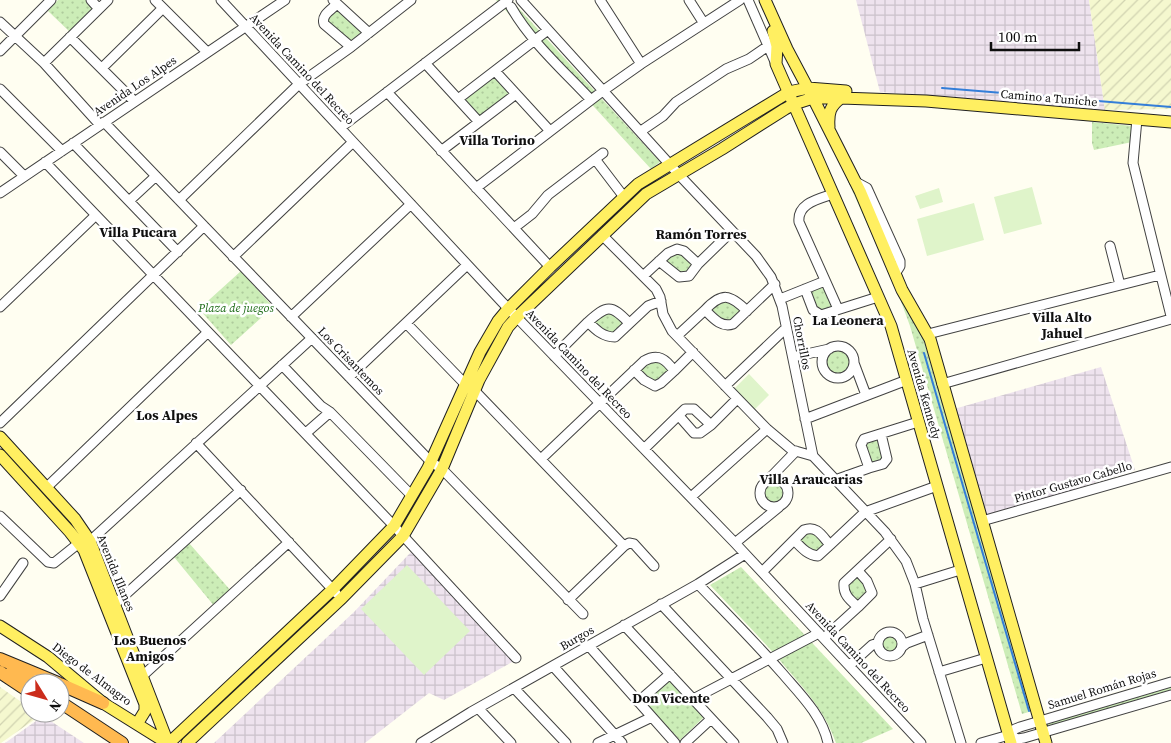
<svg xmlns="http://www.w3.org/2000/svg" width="1171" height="743" viewBox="0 0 1171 743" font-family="'Source Serif 4',serif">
  <defs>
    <pattern id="industrial-grid" width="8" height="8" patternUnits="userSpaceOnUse" patternTransform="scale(1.25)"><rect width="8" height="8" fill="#eee3ee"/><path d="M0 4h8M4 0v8" fill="none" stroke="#cbc2cb"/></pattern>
    <pattern id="farmland-furrows" width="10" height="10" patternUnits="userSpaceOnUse" patternTransform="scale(1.25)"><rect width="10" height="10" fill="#f5f8cf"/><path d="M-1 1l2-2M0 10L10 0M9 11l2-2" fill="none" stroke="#d1d3b1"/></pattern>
    <pattern id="green-dots" width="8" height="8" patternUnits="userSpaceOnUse" patternTransform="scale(1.25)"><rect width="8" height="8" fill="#ccedb7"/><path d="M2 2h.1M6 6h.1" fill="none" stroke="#aeca9c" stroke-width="1.8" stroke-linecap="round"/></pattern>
  </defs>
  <rect width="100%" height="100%" fill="#fffef1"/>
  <path fill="url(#industrial-grid)" d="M856 0H1089L1105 110 880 92Z
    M1101 367 1135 470 983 518 954 409Z
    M411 552 514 661 444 700 429 693 365 743H214L354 612Z
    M43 716 84 743H5Z"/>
  <path fill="url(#farmland-furrows)" d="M1089 0H1171V109L1105 110Z
    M0 687 30 708V713H38L41 715 1 743H0Z"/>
  <path fill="url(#green-dots)" d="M58 0H87L96 10 72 34 48 11Z
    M496 0H511L660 162 651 169Z
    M337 7 366 31 350 46 326 23 324 15Z
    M495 76 511 92 510 95 480 118 463 99Z
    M1092 122 1133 126 1132 142 1094 150 1092 143Z
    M828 136 922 334 1032 711 1022 714 910 326 899 296Z
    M680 252 696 265 684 275 663 262 669 256Z
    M241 271 273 307 231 345 199 309Z
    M825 285 835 305 822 312 819 310 809 292Z
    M726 300 744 311 727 324 708 310Z
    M611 312 626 322 614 332 607 333 592 323 602 313Z
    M824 362a14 14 0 1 1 28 0a14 14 0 1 1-28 0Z
    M659 359 671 371 654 384 637 371 645 362Z
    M880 436 886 459 869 466 863 442Z
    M761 493a13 13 0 1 1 26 0a13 13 0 1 1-26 0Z
    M812 530 827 544 817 554 796 540Z
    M189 543 232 592 215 607 174 557Z
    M741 567 893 729 861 743H836C826 714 808 693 788 670 763 640 736 613 710 585Z
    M858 574 869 593 858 604 849 595 846 584Z
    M880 644a10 10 0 1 1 20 0a10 10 0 1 1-20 0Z
    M670 680 704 717 680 740 645 703Z
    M1171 685V691L1048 727 1047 721Z"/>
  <path fill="#dff4ca" d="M1032 187 1042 224 1004 234 994 197Z
    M939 188 943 202 920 209 915 196Z
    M974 203 984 240 927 256 917 219Z
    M749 374 769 395 751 413 731 392Z
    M407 565 470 631 424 675 361 609Z"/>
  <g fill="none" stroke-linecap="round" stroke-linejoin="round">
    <path stroke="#337ed8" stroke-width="2" d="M942 88 1171 107
      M924 353 1029 711"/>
    <g stroke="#424242" stroke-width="11">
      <path id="minor" d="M91 0 99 9
        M155 0 207 52
        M221 0 502 302 735 543 921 743
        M333 0 369 33
        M521 0 682 178 756 256 771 277 782 306 813 456 885 532 906 561 915 584 923 619 961 743
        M600 0 641 64
        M689 0 703 22
        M748 0 776 64
        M337 4C331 10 321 15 324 24L351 47
        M511 7C531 42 564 71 591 100
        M0 22 44 63 100 125
        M70 37 134 101
        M0 51 51 0
        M44 63 108 0
        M425 63 479 122
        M102 68 163 8
        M495 71 550 131
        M0 89 62 151
        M387 92 550 267
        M458 99 548 30
        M1137 119 1133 163 1171 316
        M104 122 431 462 442 469 583 614
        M340 128 508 0
        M641 131 663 116 676 102 726 69 749 59 768 46
        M73 143 178 252
        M441 151 516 94
        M0 152 24 176
        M595 159 624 197
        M45 162 394 526 516 658
        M854 181 867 188 900 261V266L895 274
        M476 188 604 90 641 64 740 0
        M0 193 285 0
        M833 194C819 199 797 203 799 222L838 309
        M179 200 299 84 351 47 411 0
        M129 201 156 176
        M514 228 532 214 548 195 603 153
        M602 235 656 289 660 297 663 314 672 331 767 429 792 450 813 456
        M1110 246 1120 285
        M233 257 353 142
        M659 261 679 277 689 276 698 264
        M643 276 668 253 677 249 684 251 698 264 732 231
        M805 289 813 310 821 315 878 297
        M780 299 825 281
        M0 307 96 215
        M747 311C730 294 722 292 705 310 713 318 721 328 733 324L775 284
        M291 317 411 204
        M588 322C607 305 611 304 629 323
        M406 323 465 384 475 391 624 546
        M928 334 1160 275
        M677 336 705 310
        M822 362a16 16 0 1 1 32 0a16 16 0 1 1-32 0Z
        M554 356 588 322C596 330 603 337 615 337L648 306 661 301
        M793 357 829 349
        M854 363 866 395
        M282 365 321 406 330 412 412 496
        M634 370 644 380 655 386 661 383 674 371
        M349 377 467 265
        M942 384 1171 319
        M725 386 786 328
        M679 416 694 433H700L711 425
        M805 419 907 380
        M0 423 204 226
        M306 433 330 412
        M196 443 336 593
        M644 449 685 409H694L711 425 737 399
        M541 459 644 361C658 353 666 359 674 371L693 352
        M869 468 883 464 887 459 881 434
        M760 493a14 14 0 1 1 28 0a14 14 0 1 1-28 0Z
        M768 480 796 451
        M835 480 869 468 861 445 864 439 918 422
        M47 487 208 332
        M691 497 767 429
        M0 516 48 562 54 563 79 543
        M982 521 1171 467
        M794 540C801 547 807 555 818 556L830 545
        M90 541 312 338
        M735 543 779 507
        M858 571 867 581 872 593 858 607
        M762 572 804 530C817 525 822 536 830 545L865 512 937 486
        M698 584C726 613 755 642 782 673 800 694 822 715 828 743
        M915 584 960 570
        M0 596 23 563
        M568 600 624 546 629 543 634 544 654 566
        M115 604 241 490
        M661 604 767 717 777 729 783 743
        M624 625 734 743
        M878 644a12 12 0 1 1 24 0a12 12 0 1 1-24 0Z
        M824 638 858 607C850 600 843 595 844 583L891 539
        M589 646 675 743
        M902 647 907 643 928 635
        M850 665 872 645 878 643
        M553 666 622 743
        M939 672 986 658
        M138 680 289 542
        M514 688 566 743
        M693 699 819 633
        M638 702 670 674
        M478 708 511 743
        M1009 735 1018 739 1024 738 1171 695
        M421 743 471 712 698 584 745 554
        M598 743 652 717
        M685 743 711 719
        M981 743 1009 735 1015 729 1020 727 1171 682"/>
    </g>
    <g stroke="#202020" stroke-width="13">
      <path id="major" d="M765 0 787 49 813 98 860 191 902 290 930 339 1046 743
        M773 31 777 46 776 64 891 326 1011 743
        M829 127C828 113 830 106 841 98
        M0 437 75 519 90 541 168 743
        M0 455 70 532 84 550 145 704V711L137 724
        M0 626 48 657 103 703 167 743
        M169 743 333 589 394 526 428 468 480 352 498 321 508 309 550 267 638 184 789 92 808 88 846 91
        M187 743 342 598 403 536 442 469 479 380 508 327 517 317 646 194 722 149 785 109 794 104 813 98H841L926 101 1171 122"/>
    </g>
    <g stroke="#202020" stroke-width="14">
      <path id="highway" d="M0 659 58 683
        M12 671 31 683
        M0 672 30 692
        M60 684 103 703
        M60 702 122 743"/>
    </g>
    <use href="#minor" stroke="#fff" stroke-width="9"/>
    <use href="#major" stroke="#ffef61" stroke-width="11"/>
    <use href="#highway" stroke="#ffb950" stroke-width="12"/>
  </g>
  <g text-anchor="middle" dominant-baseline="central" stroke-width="5" stroke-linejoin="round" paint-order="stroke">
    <g font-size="12" fill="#0f0f0f" stroke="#fff">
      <text transform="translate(302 69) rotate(47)">Avenida Camino del Recreo</text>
      <text transform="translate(135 86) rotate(-34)">Avenida Los Alpes</text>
      <text transform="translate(1049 98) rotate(5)">Camino a Tuniche</text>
      <text transform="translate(802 343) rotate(79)">Chorrillos</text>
      <text transform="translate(351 361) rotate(46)">Los Crisantemos</text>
      <text transform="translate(579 364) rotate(46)">Avenida Camino del Recreo</text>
      <text transform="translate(924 394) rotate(74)">Avenida Kennedy</text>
      <text transform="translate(1073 482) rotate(-16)">Pintor Gustavo Cabello</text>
      <text transform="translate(116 573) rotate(68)">Avenida Illanes</text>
      <text transform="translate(577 638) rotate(-30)">Burgos</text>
      <text transform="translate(858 657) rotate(47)">Avenida Camino del Recreo</text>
      <text transform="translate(92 674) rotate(37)">Diego de Almagro</text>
      <text transform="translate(1102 689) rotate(-17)">Samuel Román Rojas</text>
    </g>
    <g font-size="12" font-style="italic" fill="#1f6d19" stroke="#fff">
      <text x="236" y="308">Plaza de juegos</text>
    </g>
    <g font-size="14" font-weight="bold" fill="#0f0f0f" stroke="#fff">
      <text x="497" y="140">Villa Torino</text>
      <text x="138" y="232">Villa Pucara</text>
      <text x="701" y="234">Ramón Torres</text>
      <text x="1062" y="317">Villa Alto<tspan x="1062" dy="16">Jahuel</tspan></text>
      <text x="848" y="320">La Leonera</text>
      <text x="167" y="415">Los Alpes</text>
      <text x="811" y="479">Villa Araucarias</text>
      <text x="150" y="640">Los Buenos<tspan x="150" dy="16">Amigos</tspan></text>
      <text x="671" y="698">Don Vicente</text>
    </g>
  </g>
  <g transform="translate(45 698) rotate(127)"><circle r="24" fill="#ffffff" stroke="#9f9f9f"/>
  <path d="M0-4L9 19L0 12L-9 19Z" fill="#cb2c1b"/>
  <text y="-8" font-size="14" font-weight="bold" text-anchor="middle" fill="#0f0f0f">N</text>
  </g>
  <path d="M991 42v8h88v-8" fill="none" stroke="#0f0f0f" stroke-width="2.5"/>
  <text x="998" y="42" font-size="15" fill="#0f0f0f" stroke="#ffffff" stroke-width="4" paint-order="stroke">100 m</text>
</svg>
